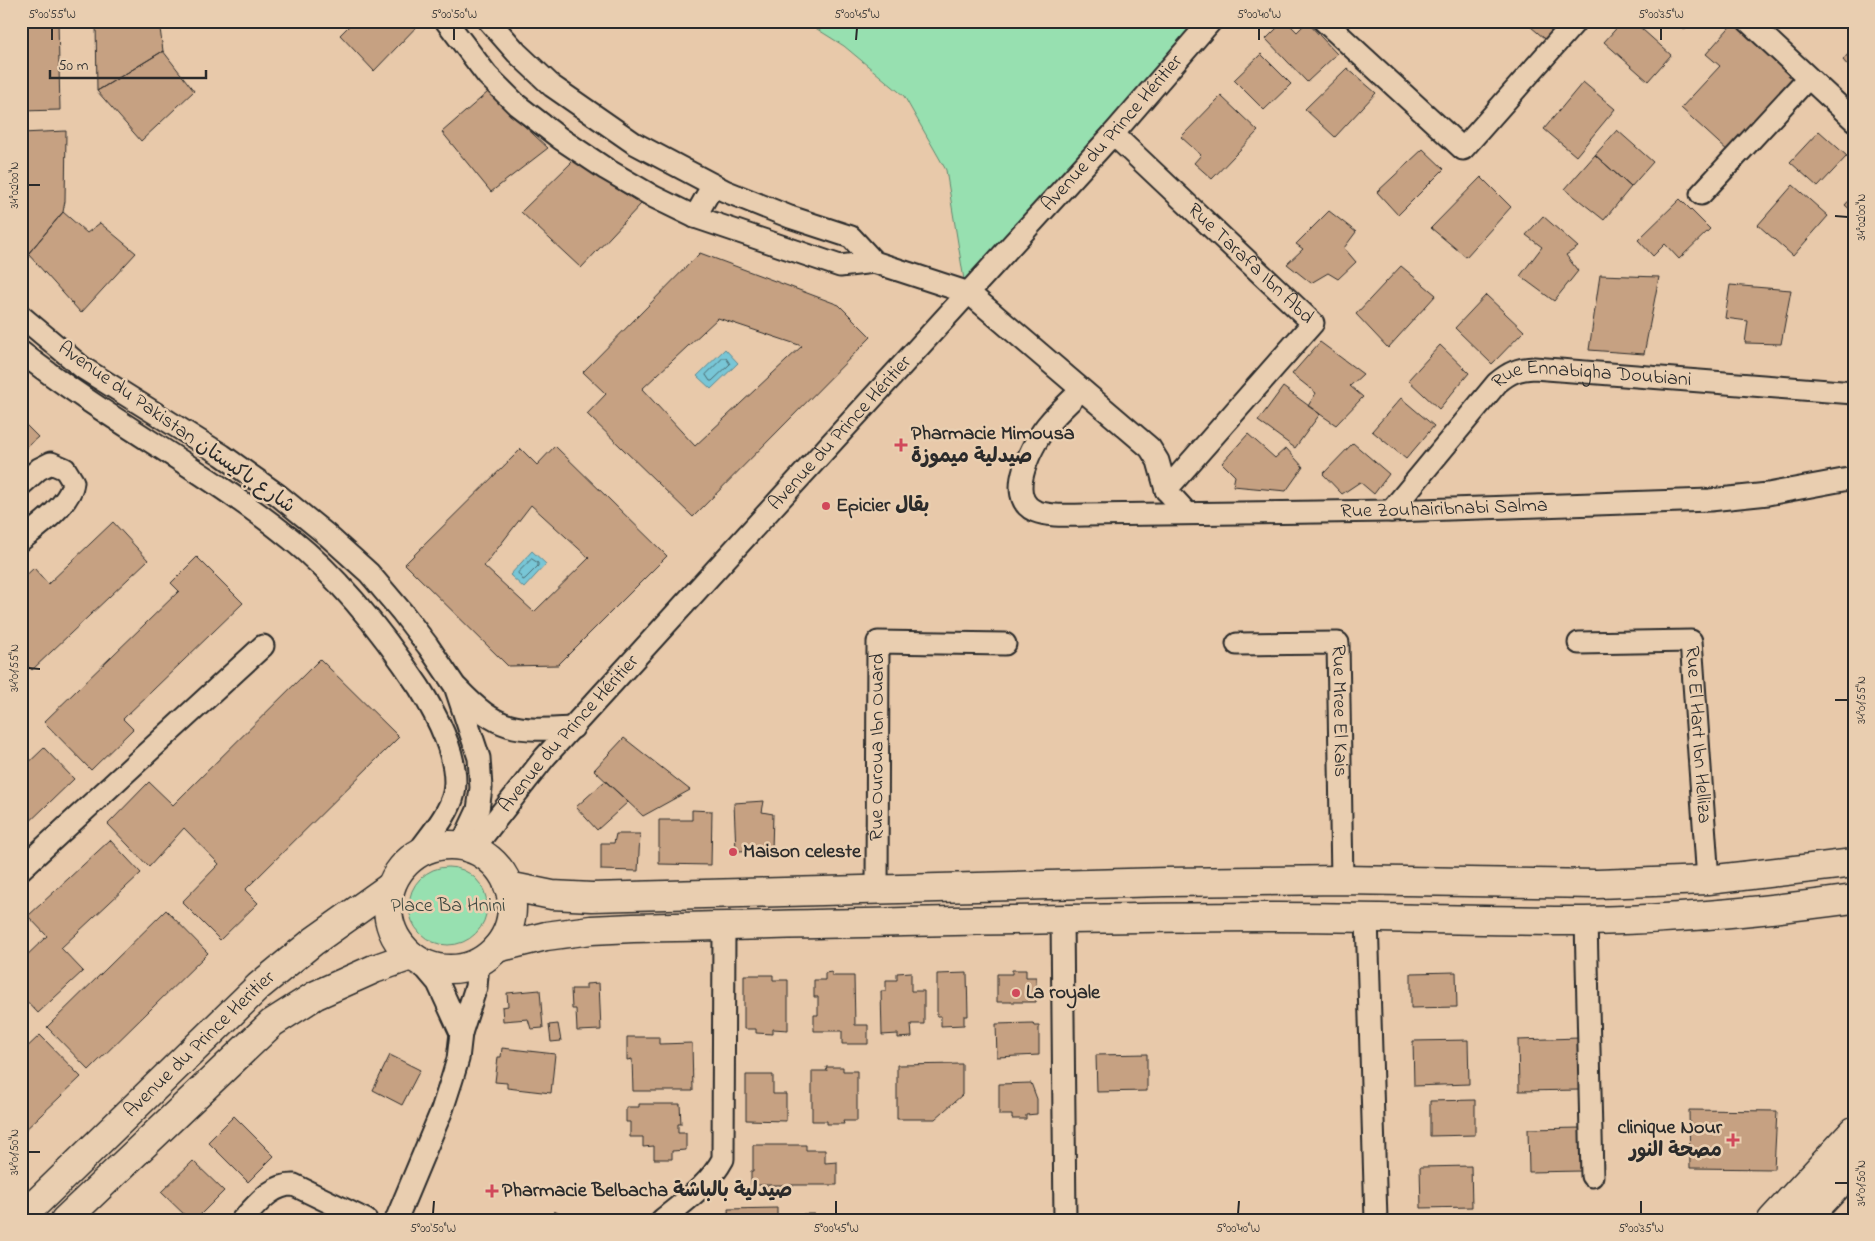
<svg xmlns="http://www.w3.org/2000/svg" width="1875" height="1241" viewBox="0 0 1875 1241" font-family="'Indie Flower','Playpen Sans Arabic',sans-serif">
  <rect width="100%" height="100%" fill="#e8c9aa"/>
  <filter id="ink" filterUnits="userSpaceOnUse"><feTurbulence type="fractalNoise" baseFrequency=".02" numOctaves="2"/><feDisplacementMap in="SourceGraphic" scale="10" xChannelSelector="R" yChannelSelector="G"/><feConvolveMatrix kernelMatrix="1 2 1 2 8 2 1 2 1" color-interpolation-filters="sRGB"/></filter>
  <g filter="url(#ink)">
    <path fill="#97e0b0" stroke="#61866e" d="M798 21H1197L1154 75 965 286 946 170 904 96 844 46 817 29Z
      M409 906a39 39 0 1 1 78 0a39 39 0 1 1-78 0Z"/>
    <path fill="#78c6d6" stroke="#598892" d="M725 349 738 363 711 389 697 376Z
      M532 551 546 564 524 588 510 575Z"/>
    <g fill="none" stroke-linecap="round" stroke-linejoin="round">
      <path stroke="#4a696f" stroke-width="1" d="M723 358H726L730 364 712 381H710L706 375Z
        M532 559 538 563V566L525 579 523 580 518 573Z"/>
    </g>
    <path fill="#c6a182" stroke="#2b2b2b" fill-rule="evenodd" d="M21 21H58L60 110 21 111Z
      M96 21H159L163 51 97 91Z
      M354 21H422L374 71 340 35Z
      M1284 21H1286L1297 32 1307 22 1337 54 1307 82 1266 39Z
      M1524 21H1570L1551 44Z
      M1623 21H1633L1671 55 1648 81 1604 42Z
      M1672 21H1690L1684 30Z
      M1735 21H1740L1801 75 1730 153 1681 108 1720 66 1706 54Z
      M1854 47V73L1843 60Z
      M163 51 194 91 141 141 97 91Z
      M1261 54 1291 84 1264 110 1234 80Z
      M1347 68 1376 93 1335 137 1305 109Z
      M1583 82 1615 109 1576 156 1544 129Z
      M488 92 548 148 491 192 442 132Z
      M1221 96 1258 131 1212 179 1194 163 1201 155 1181 137Z
      M1617 130 1653 162 1631 187 1595 155Z
      M66 131 65 201 63 212 28 254 21 248V133Z
      M1819 131 1847 156 1818 187 1790 162Z
      M1423 149 1444 169 1398 215 1377 192Z
      M1595 155 1631 187 1604 220 1565 189Z
      M573 161 641 204 581 268 521 212Z
      M1481 177 1511 207 1466 257 1431 228Z
      M1793 185 1828 216 1793 256 1758 225Z
      M1854 195V213L1845 205Z
      M1680 199 1710 229 1679 259 1665 244 1653 256 1638 240Z
      M1329 211 1356 232 1344 248 1356 262 1338 279 1328 273 1311 283 1287 264 1303 249 1296 244Z
      M63 212 87 233 100 223 136 253 81 313 28 254Z
      M1543 216 1578 247 1566 255 1578 271 1554 301 1520 276 1542 247 1526 235Z
      M700 253 839 305 871 337 693 517 587 414 606 394 583 372ZM718 318 802 346 695 446 642 389Z
      M1401 266 1436 295 1388 348 1356 314Z
      M1600 275 1659 277 1644 354 1589 350Z
      M1730 285 1791 290 1781 344 1745 343 1748 321 1725 318Z
      M1486 295 1524 331 1492 364 1455 328Z
      M1320 342 1363 374 1350 386 1363 397 1336 425 1308 406 1316 393 1292 374Z
      M1440 345 1469 373 1439 409 1408 380Z
      M1283 387 1320 414 1295 448 1258 421Z
      M1401 398 1434 426 1406 459 1372 431Z
      M23 422 38 437 21 452V424Z
      M1248 434 1275 458 1286 448 1303 467 1286 491 1233 486 1235 476 1222 463Z
      M1353 443 1389 474 1374 494 1360 482 1342 494 1323 474Z
      M555 446 667 556 558 665 508 666 405 564 521 449 537 465ZM531 505 589 558 534 612 484 566Z
      M113 522 148 560 32 670 21 659V580L34 568 48 584Z
      M197 557 243 603 123 719 133 729 91 770 44 722 179 591 171 583Z
      M320 659 399 737 245 890 258 903 220 940 182 902 219 864 184 828 149 867 108 824 149 782 173 805Z
      M624 738 690 790 643 816 594 770Z
      M44 748 74 779 21 830V770Z
      M605 781 628 802 597 830 576 807Z
      M764 801 762 812 773 814 772 850 736 851 734 803Z
      M692 810 712 811 711 865 659 864V820H692Z
      M616 834H640L638 871 601 870V843H614Z
      M110 840 141 873 61 948 83 971 38 1013 21 995V961L47 936 28 916Z
      M166 910 208 953 89 1070 47 1027Z
      M1012 970H1026V977H1036V1002H997V974H1012Z
      M832 972V976H854L855 1025H868V1044H842V1031H814V1015H818V997H814V980H825V973Z
      M911 972V991H924V1024H911L912 1037 898 1038V1034L882 1035 881 991H886V980H897V973Z
      M1456 972 1457 1007 1411 1008V973Z
      M967 973 968 1016H964V1025L941 1026V1016H937V974Z
      M744 975H773V980H788V1030L773 1029V1034L756 1033V1029H744Z
      M599 983 601 1030 577 1031 576 1009H572L571 989H586V984Z
      M540 990 543 1028 531 1029 528 1019 503 1021 502 1007 508 1006 507 993Z
      M1033 1023 1034 1026H1039V1055L997 1057 996 1024Z
      M558 1024 561 1041 551 1042 549 1025Z
      M40 1035 81 1077 21 1134V1053Z
      M627 1037H659V1044L692 1043 693 1091H633L632 1059 627 1060Z
      M1579 1038 1580 1090 1519 1091 1518 1040Z
      M1468 1040 1469 1084 1414 1086 1413 1041Z
      M502 1048 555 1054 551 1093 507 1088V1083L495 1082 498 1057H501Z
      M1147 1054V1091L1097 1092 1096 1055Z
      M390 1055 420 1070 402 1105 373 1090Z
      M962 1064V1095L935 1119H897V1065Z
      M826 1067H843V1071H857V1121H843L844 1124H827V1121H812V1071H827Z
      M746 1075H773V1094H786V1121L746 1120Z
      M1031 1083 1037 1099V1114L1026 1115V1119H1012V1115H999V1084Z
      M1475 1100V1135L1430 1136V1101Z
      M639 1104H680L681 1124H678V1133H686V1150L672 1151V1159H654V1146L643 1147V1137H630V1122H626V1107H639Z
      M1689 1110 1777 1111 1774 1169 1690 1168Z
      M234 1116 274 1156 248 1182 208 1142Z
      M1581 1128 1582 1171 1529 1172 1528 1129Z
      M753 1145H806V1150H825V1163L837 1162V1185H751V1171H753Z
      M193 1161 224 1191 195 1220H190L161 1192Z
      M1471 1166 1472 1207 1421 1208 1420 1167Z
      M777 1208V1220H729L728 1209Z
      M554 1211 572 1220H551Z
      M803 1214H815V1220H803Z"/>
    <g fill="none" stroke-linecap="round" stroke-linejoin="round">
      <g stroke="#2b2b2b" stroke-width="25">
        <g id="minor">
          <path d="M446 21 487 75 517 105 561 139 606 169 654 197 695 217 840 266 874 262 969 293 1150 448 1158 461 1166 490 1187 513"/>
          <path d="M489 21 517 53 552 86 634 143 725 191 790 217 851 237 874 262"/>
          <path d="M1324 21 1463 149 1576 21"/>
          <path d="M1748 21 1854 120"/>
          <path id="s1" d="M1113 134 1313 323 1166 490"/>
          <path d="M1701 194 1808 78"/>
          <path d="M695 217 713 185"/>
          <path d="M21 316 83 368 222 455 278 495 327 535 369 573 402 612 428 646 455 686 479 758 481 788 478 810 461 846"/>
          <path d="M21 352C107 420 206 470 291 539 342 580 383 633 419 687 436 714 460 759 454 793 449 815 430 835 417 854"/>
          <path id="s2" d="M1081 390C1071 401 1059 411 1049 423 1034 440 1003 497 1035 511 1050 517 1069 515 1085 515L1391 511 1710 500 1768 494 1854 478"/>
          <path d="M21 485 39 469 51 463 65 469 73 482C71 503 38 527 21 540"/>
          <path id="s3" d="M1391 511 1497 383C1510 372 1518 369 1534 368L1854 393"/>
          <path id="s4" d="M1579 643 1691 641 1708 880"/>
          <path id="s5" d="M1237 644 1338 643 1342 880"/>
          <path d="M457 688C499 732 515 731 573 728"/>
          <path id="s6" d="M473 849 545 757 1113 134 1211 21"/>
          <path d="M21 869 263 646"/>
          <path id="s7" d="M877 889 878 642 1005 644"/>
          <path d="M1367 917 1376 1220"/>
          <path d="M1062 918 1065 1220"/>
          <path d="M1586 921 1592 1176"/>
          <path d="M421 963 438 983 461 1033"/>
          <path d="M242 1220C257 1205 271 1184 294 1185L366 1220"/>
          <path d="M396 1220 442 1110 452 1079 458 1059 461 1033 476 987 478 963"/>
          <path d="M662 1220C685 1201 709 1185 723 1159L724 926"/>
        </g>
      </g>
      <g stroke="#2b2b2b" stroke-width="31">
        <g id="major">
          <circle cx="450" cy="907" r="62"/>
          <path d="M508 886 552 895 592 897 1166 882 1342 880 1597 884 1708 880 1854 863"/>
          <path d="M497 948 546 936 591 930 633 928C846 924 1059 917 1272 917 1376 917 1480 921 1585 921 1675 920 1765 911 1854 899"/>
          <path id="s8" d="M21 1218 259 986 314 941 390 887"/>
          <path d="M65 1220 272 1023 316 995 374 969 411 956"/>
          <path d="M1772 1220 1854 1131"/>
          <path d="M1805 1220 1854 1168"/>
        </g>
      </g>
      <use href="#minor" stroke="#e9ceb0" stroke-width="21"/>
      <use href="#major" stroke="#e9ceb0" stroke-width="28"/>
    </g>
  </g>
  <path fill="none" stroke="#2b2b2b" stroke-width="2" d="M52 40V28M454 40V28M856 40 857 28M1259 40V28M1661 40V28M28 185H40M1835 216 1848 217M28 668 40 669M1835 700H1848M28 1152H40M1835 1183H1848M433 1214 434 1201M836 1214V1201M1238 1214 1239 1201M1641 1214V1201"/>
  <g fill="#d1495b" stroke="#e9ceb0" stroke-width="2">
    <path d="M898.5 437.5h5v5h5v5h-5v5h-5v-5h-5v-5h5z"/>
    <circle cx="826" cy="506" r="5"/>
    <circle cx="733" cy="852" r="5"/>
    <circle cx="1016" cy="993" r="5"/>
    <path d="M1730.5 1132.5h5v5h5v5h-5v5h-5v-5h-5v-5h5z"/>
    <path d="M489.5 1183.5h5v5h5v5h-5v5h-5v-5h-5v-5h5z"/>
  </g>
  <g text-anchor="middle" dominant-baseline="central" stroke-width="5" stroke-linejoin="round" paint-order="stroke">
    <g font-size="20" fill="#2b2b2b" stroke="#e9ceb0">
      <text stroke="none"><textPath href="#s6" startOffset="960">Avenue du Prince Héritier</textPath></text>
      <text stroke="none"><textPath href="#s1" startOffset="189">Rue Tarafa Ibn Abd</textPath></text>
      <text stroke="none"><textPath href="#s3" startOffset="264">Rue Ennabigha Doubiani</textPath></text>
      <text transform="translate(176 428) rotate(35)">Avenue du Pakistan شارع باكيستان</text>
      <text stroke="none"><textPath href="#s6" startOffset="555">Avenue du Prince Héritier</textPath></text>
      <text stroke="none"><textPath href="#s2" startOffset="556">Rue Zouhairibnabi Salma</textPath></text>
      <text stroke="none"><textPath href="#s5" startOffset="169">Rue Mree El Kais</textPath></text>
      <text stroke="none"><textPath href="#s6" startOffset="150">Avenue du Prince Héritier</textPath></text>
      <text stroke="none"><textPath href="#s4" startOffset="206">Rue El Hart Ibn Helliza</textPath></text>
      <text stroke="none"><textPath href="#s7" startOffset="142">Rue Ouroua Ibn Ouard</textPath></text>
      <text stroke="none"><textPath href="#s8" startOffset="249">Avenue du Prince Heritier</textPath></text>
    </g>
    <g font-size="20" font-weight="bold" fill="#2b2b2b" stroke="#e9ceb0" text-anchor="start">
      <text x="911" y="434">Pharmacie Mimousa<tspan x="911" dy="23">صيدلية ميموزة</tspan></text>
      <text x="836" y="506">Epicier بقال</text>
      <text x="743" y="852">Maison celeste</text>
      <text x="1026" y="993">La royale</text>
      <text x="1722" y="1128" text-anchor="end">clinique Nour<tspan x="1722" dy="23">مصحة النور</tspan></text>
      <text x="502" y="1191">Pharmacie Belbacha صيدلية بالباشة</text>
    </g>
    <g font-size="20" fill="#3b463f" stroke="#e9ceb0">
      <text x="448" y="906">Place Ba Hnini</text>
    </g>
  </g>
  <rect width="1875" height="1241" fill="none" stroke="#e9ceb0" stroke-width="55"/>
  <path d="M50 70v8h156v-8" fill="none" stroke="#2b2b2b" stroke-width="2.5"/>
  <text x="58" y="70" font-size="15" fill="#2b2b2b" stroke="#e9ceb0" stroke-width="4" paint-order="stroke">50 m</text>
  <rect x="28" y="28" width="1820" height="1186" fill="none" stroke="#2b2b2b" stroke-width="2"/>
  <g font-size="12" text-anchor="middle" fill="#2b2b2b">
    <text x="52" y="18">5°00'55"W</text>
    <text x="454" y="18">5°00'50"W</text>
    <text x="857" y="18">5°00'45"W</text>
    <text x="1259" y="18">5°00'40"W</text>
    <text x="1661" y="18">5°00'35"W</text>
    <text transform="translate(14 185) rotate(-90)" y="4">34°02'00"N</text>
    <text transform="translate(1861 217) rotate(-90)" y="4">34°02'00"N</text>
    <text transform="translate(14 668) rotate(-90)" y="4">34°01'55"N</text>
    <text transform="translate(1861 700) rotate(-90)" y="4">34°01'55"N</text>
    <text transform="translate(14 1152) rotate(-90)" y="4">34°01'50"N</text>
    <text transform="translate(1861 1183) rotate(-90)" y="4">34°01'50"N</text>
    <text x="433" y="1232">5°00'50"W</text>
    <text x="836" y="1232">5°00'45"W</text>
    <text x="1238" y="1232">5°00'40"W</text>
    <text x="1641" y="1232">5°00'35"W</text>
  </g>
</svg>
